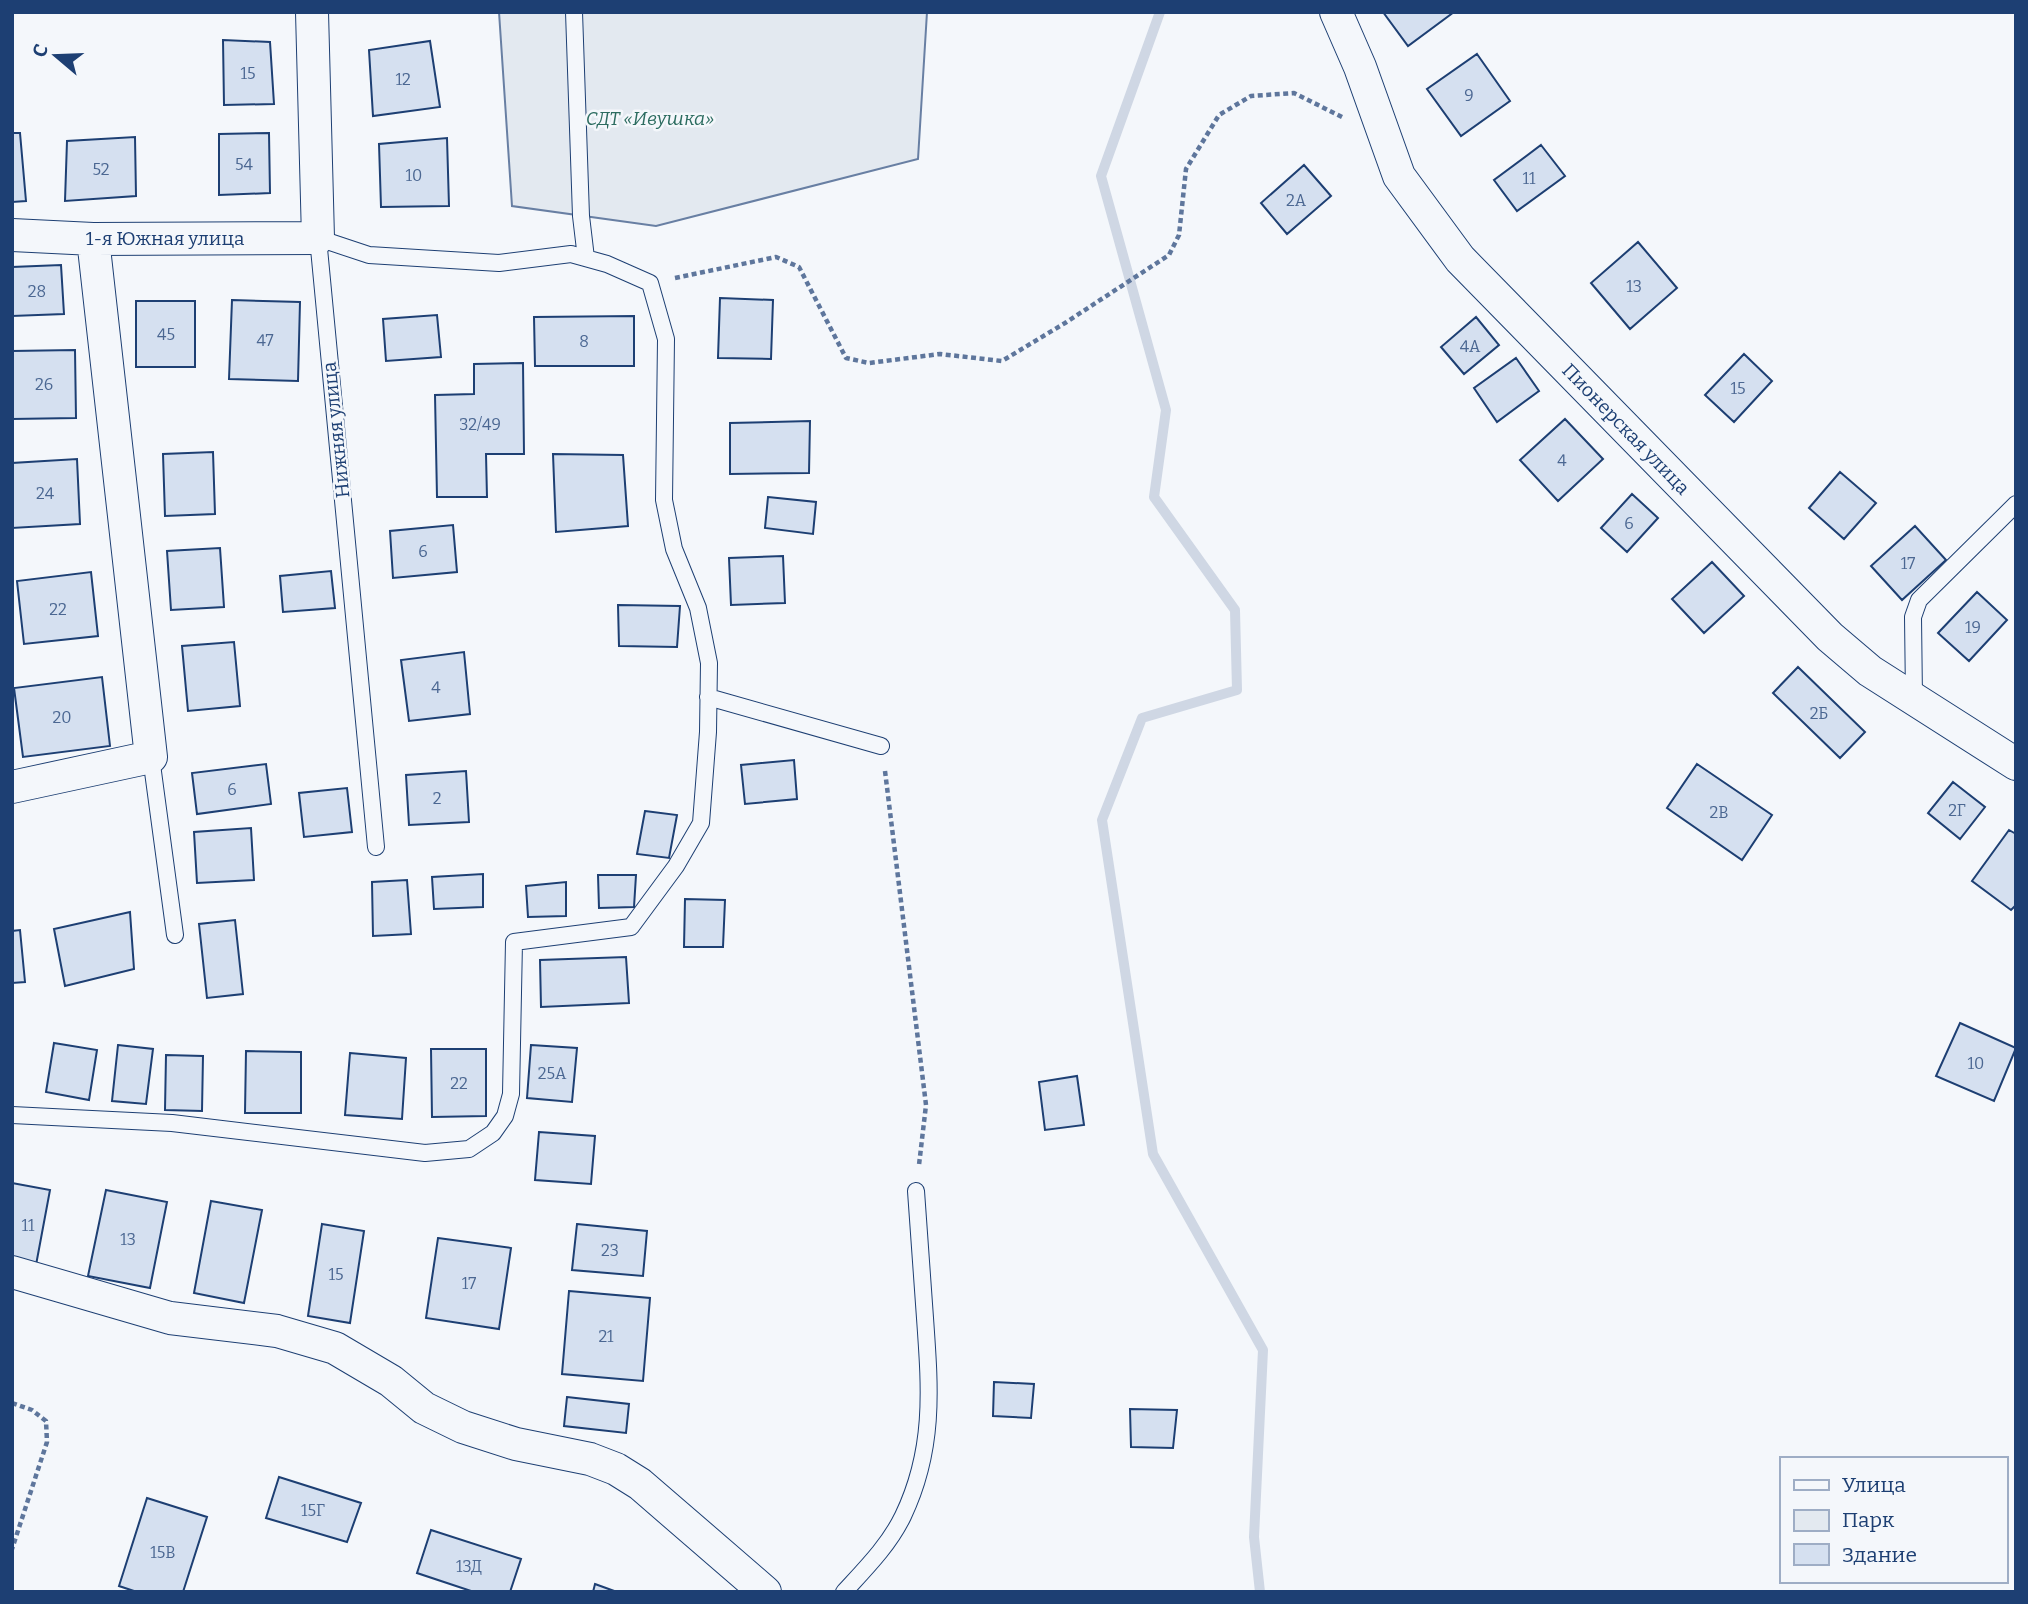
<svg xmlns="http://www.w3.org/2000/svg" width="2028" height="1604" viewBox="0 0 2028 1604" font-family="Bitter,serif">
  <rect width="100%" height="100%" fill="#f4f7fb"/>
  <path fill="#e3e9f0" stroke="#687fa3" stroke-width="2" d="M499 12H927L918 159 656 226 512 206Z"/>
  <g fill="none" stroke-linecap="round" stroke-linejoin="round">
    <path stroke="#cfd7e4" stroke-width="10" d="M1160 12 1101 176 1166 410 1154 497 1235 610 1237 690 1142 718 1102 820 1153 1154 1263 1350 1254 1537 1260 1592"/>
  </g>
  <path fill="#d5e0f0" stroke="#1d3f73" stroke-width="2" d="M1383 12H1454L1408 46Z
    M223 40 270 42 274 104 224 105Z
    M430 41 440 107 373 116 369 50Z
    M1477 54 1510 101 1461 136 1427 89Z
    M12 133H20L26 201 12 202Z
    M269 133 270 193 219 195V134Z
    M135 137 136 196 65 201 67 141Z
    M447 138 449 206 381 207 379 144Z
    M1541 145 1565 176 1517 211 1494 180Z
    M1304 165 1331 196 1287 234 1261 203Z
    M1638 242 1677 288 1630 329 1591 283Z
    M61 265 64 314 12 316V267Z
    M720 298 773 300 771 359 718 358Z
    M232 300 300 302 298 381 229 379Z
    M136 301H195V367H136Z
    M437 315 441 357 386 361 383 319Z
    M634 316V366H535L534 317Z
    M1476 317 1499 345 1464 374 1441 347Z
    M75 350 76 418 12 419V351Z
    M1744 354 1772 381 1734 422 1705 395Z
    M1516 358 1539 391 1497 422 1474 388Z
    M523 363 524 454H486L487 497H437L435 395 474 394V364Z
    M1565 419 1603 459 1558 501 1520 460Z
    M810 421 809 473 730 474V423Z
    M213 452 215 514 165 516 163 454Z
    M553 454 623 455 628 526 556 532Z
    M77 459 80 524 12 528V463Z
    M1840 472 1876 503 1844 539 1809 508Z
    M1632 494 1658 518 1627 552 1601 528Z
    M768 497 816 502 813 534 765 528Z
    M453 525 457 572 393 578 390 531Z
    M1915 526 1946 560 1902 600 1871 566Z
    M220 548 224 607 171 610 167 551Z
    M783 556 785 603 731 605 729 558Z
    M1712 562 1744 596 1704 633 1672 599Z
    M331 571 335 608 283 612 280 576Z
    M91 572 98 636 24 644 17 581Z
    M1977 592 2007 620 1969 661 1938 633Z
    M618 605 680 606 677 647 619 646Z
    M234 642 240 706 188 711 182 646Z
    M464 652 470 714 409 721 401 660Z
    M1798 667 1865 732 1840 758 1773 693Z
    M102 677 110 746 23 757 14 688Z
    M794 760 797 799 745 804 741 765Z
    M266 764 271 804 197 814 192 773Z
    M1697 764 1772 815 1742 860 1667 808Z
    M466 771 469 822 409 825 406 775Z
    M1953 782 1985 807 1960 839 1928 813Z
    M347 788 352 832 304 837 299 793Z
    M645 811 677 815 669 858 637 854Z
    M251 828 254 880 197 883 194 832Z
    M2009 830 2016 834V905L2011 910 1972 881Z
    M483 874V907L434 909 432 877Z
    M598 875H636L634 907 599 908Z
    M407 880 411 934 373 936 372 882Z
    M566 882V916L528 917 526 886Z
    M685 899 725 900 723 947H684Z
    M130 912 134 969 65 986 54 929Z
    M235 920 243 994 207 998 199 924Z
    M20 930 25 982 12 983V931Z
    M626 957 629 1003 541 1007 540 960Z
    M1960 1023 2016 1048 1994 1101 1936 1076Z
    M54 1043 97 1050 89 1100 46 1092Z
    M118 1045 153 1049 146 1104 112 1101Z
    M531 1045 577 1048 572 1102 527 1098Z
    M431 1049H486V1116L432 1117Z
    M246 1051 301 1052V1113H245Z
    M350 1053 406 1058 402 1119 345 1115Z
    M166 1055 203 1056 202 1111 165 1110Z
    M1077 1076 1084 1125 1045 1130 1039 1082Z
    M539 1132 595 1136 591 1184 535 1180Z
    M12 1183 50 1190 36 1265 12 1260Z
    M106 1190 167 1202 150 1288 88 1276Z
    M211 1201 262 1210 244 1303 194 1293Z
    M322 1224 364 1231 350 1323 308 1316Z
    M577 1224 647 1231 643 1276 572 1270Z
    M438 1238 511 1248 499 1329 426 1318Z
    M569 1291 650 1298 643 1381 562 1374Z
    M994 1382 1034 1384 1031 1418 993 1416Z
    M567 1397 629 1404 626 1433 564 1426Z
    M1130 1409 1177 1410 1173 1448 1131 1447Z
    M279 1477 361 1503 347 1542 266 1518Z
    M147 1498 207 1517 183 1592H137L119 1586Z
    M431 1530 521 1559 510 1592H474L417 1573Z
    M595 1584 617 1592H593Z"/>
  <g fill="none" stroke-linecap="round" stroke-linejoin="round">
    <g stroke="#1d3f73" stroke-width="18">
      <path id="service" d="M574 12 581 216 586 258
        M708 697 881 746
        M1914 698 1913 617 1919 600 2016 504
        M151 757 175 935
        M12 1115 172 1123 425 1153 469 1149 493 1133 505 1116 511 1094 514 942 631 927 676 866 701 823 708 732 709 663 698 608 674 549 664 500 666 339 650 283 607 264 571 254 499 263 369 255 318 238 376 847
        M844 1592C866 1568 889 1545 903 1516 935 1449 930 1389 925 1318 922 1276 919 1233 916 1191"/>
    </g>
    <g stroke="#1d3f73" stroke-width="34">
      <path id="minor" d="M1336 12 1360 67 1399 176 1460 259 1830 637 1870 671 2016 764
        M12 235 93 239 318 238 312 12
        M12 787 151 757 93 239
        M12 1272 170 1318 277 1331 335 1348 391 1381 424 1408 463 1427 516 1444 590 1459 616 1469 640 1484 765 1592"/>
    </g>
    <path stroke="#5e769c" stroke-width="4.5" stroke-dasharray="5 3.5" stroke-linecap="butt" d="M675 278 776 257 799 267 846 358 869 363 940 354 1002 361 1065 323 1169 255 1179 235 1186 169 1219 115 1251 96 1294 93 1344 118
      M885 771 926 1105 919 1165
      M12 1403 32 1410 46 1421 47 1442 12 1549"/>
    <use href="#service" stroke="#f4f7fb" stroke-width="16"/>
    <use href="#minor" stroke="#f4f7fb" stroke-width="32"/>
  </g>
  <g text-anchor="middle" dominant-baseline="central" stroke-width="5" stroke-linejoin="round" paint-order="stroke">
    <g font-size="16" fill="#4b6792">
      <text x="248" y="73">15</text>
      <text x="403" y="79">12</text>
      <text x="1469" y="95">9</text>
      <text x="244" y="164">54</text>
      <text x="101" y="169">52</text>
      <text x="414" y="175">10</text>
      <text x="1529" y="178">11</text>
      <text x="1296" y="200">2А</text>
      <text x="1634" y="286">13</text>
      <text x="37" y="291">28</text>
      <text x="166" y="334">45</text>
      <text x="265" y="340">47</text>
      <text x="584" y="341">8</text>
      <text x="1470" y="346">4А</text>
      <text x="44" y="384">26</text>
      <text x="1738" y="388">15</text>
      <text x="480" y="424">32/49</text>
      <text x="1562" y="460">4</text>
      <text x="45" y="493">24</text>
      <text x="1629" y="523">6</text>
      <text x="423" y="551">6</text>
      <text x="1908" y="563">17</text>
      <text x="58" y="609">22</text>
      <text x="1973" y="627">19</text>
      <text x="436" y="687">4</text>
      <text x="1819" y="713">2Б</text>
      <text x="62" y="717">20</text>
      <text x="232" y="789">6</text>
      <text x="437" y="798">2</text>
      <text x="1957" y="810">2Г</text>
      <text x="1719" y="812">2В</text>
      <text x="1976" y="1063">10</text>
      <text x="552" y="1073">25А</text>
      <text x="459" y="1083">22</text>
      <text x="28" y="1225">11</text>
      <text x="128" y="1239">13</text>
      <text x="610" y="1250">23</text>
      <text x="336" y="1274">15</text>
      <text x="469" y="1283">17</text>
      <text x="606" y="1336">21</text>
      <text x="313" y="1510">15Г</text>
      <text x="163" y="1552">15В</text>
      <text x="469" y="1566">13Д</text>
    </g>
    <g font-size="19" font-style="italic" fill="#2c6c60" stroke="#f4f7fb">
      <text x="650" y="118">СДТ «Ивушка»</text>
    </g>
    <g font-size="19" fill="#1d3f73" stroke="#f4f7fb">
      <text x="165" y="238">1-я Южная улица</text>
      <text transform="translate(1626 429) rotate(46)">Пионерская улица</text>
      <text transform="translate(336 430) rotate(-96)">Нижняя улица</text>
    </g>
  </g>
  <rect width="2028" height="1604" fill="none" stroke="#1d3f73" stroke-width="28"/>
  <rect x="1780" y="1457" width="228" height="126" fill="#f4f7fb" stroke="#9eadc5" stroke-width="2"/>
  <rect x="1794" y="1480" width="35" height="10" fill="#f4f7fb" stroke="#9eadc5" stroke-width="2"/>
  <text x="1842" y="1492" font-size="21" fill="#1d3f73">Улица</text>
  <rect x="1794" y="1510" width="35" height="21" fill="#e3e9f0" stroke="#9eadc5" stroke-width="2"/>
  <text x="1842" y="1527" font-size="21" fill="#1d3f73">Парк</text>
  <rect x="1794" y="1544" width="35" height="21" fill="#d5e0f0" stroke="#9eadc5" stroke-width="2"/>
  <text x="1842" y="1562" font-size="21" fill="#1d3f73">Здание</text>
  <g transform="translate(56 56) rotate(289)" stroke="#f4f7fb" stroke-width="5" paint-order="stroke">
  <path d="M0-5L12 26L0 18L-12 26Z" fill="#1d3f73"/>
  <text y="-10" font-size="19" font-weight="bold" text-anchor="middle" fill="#1d3f73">С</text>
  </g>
</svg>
